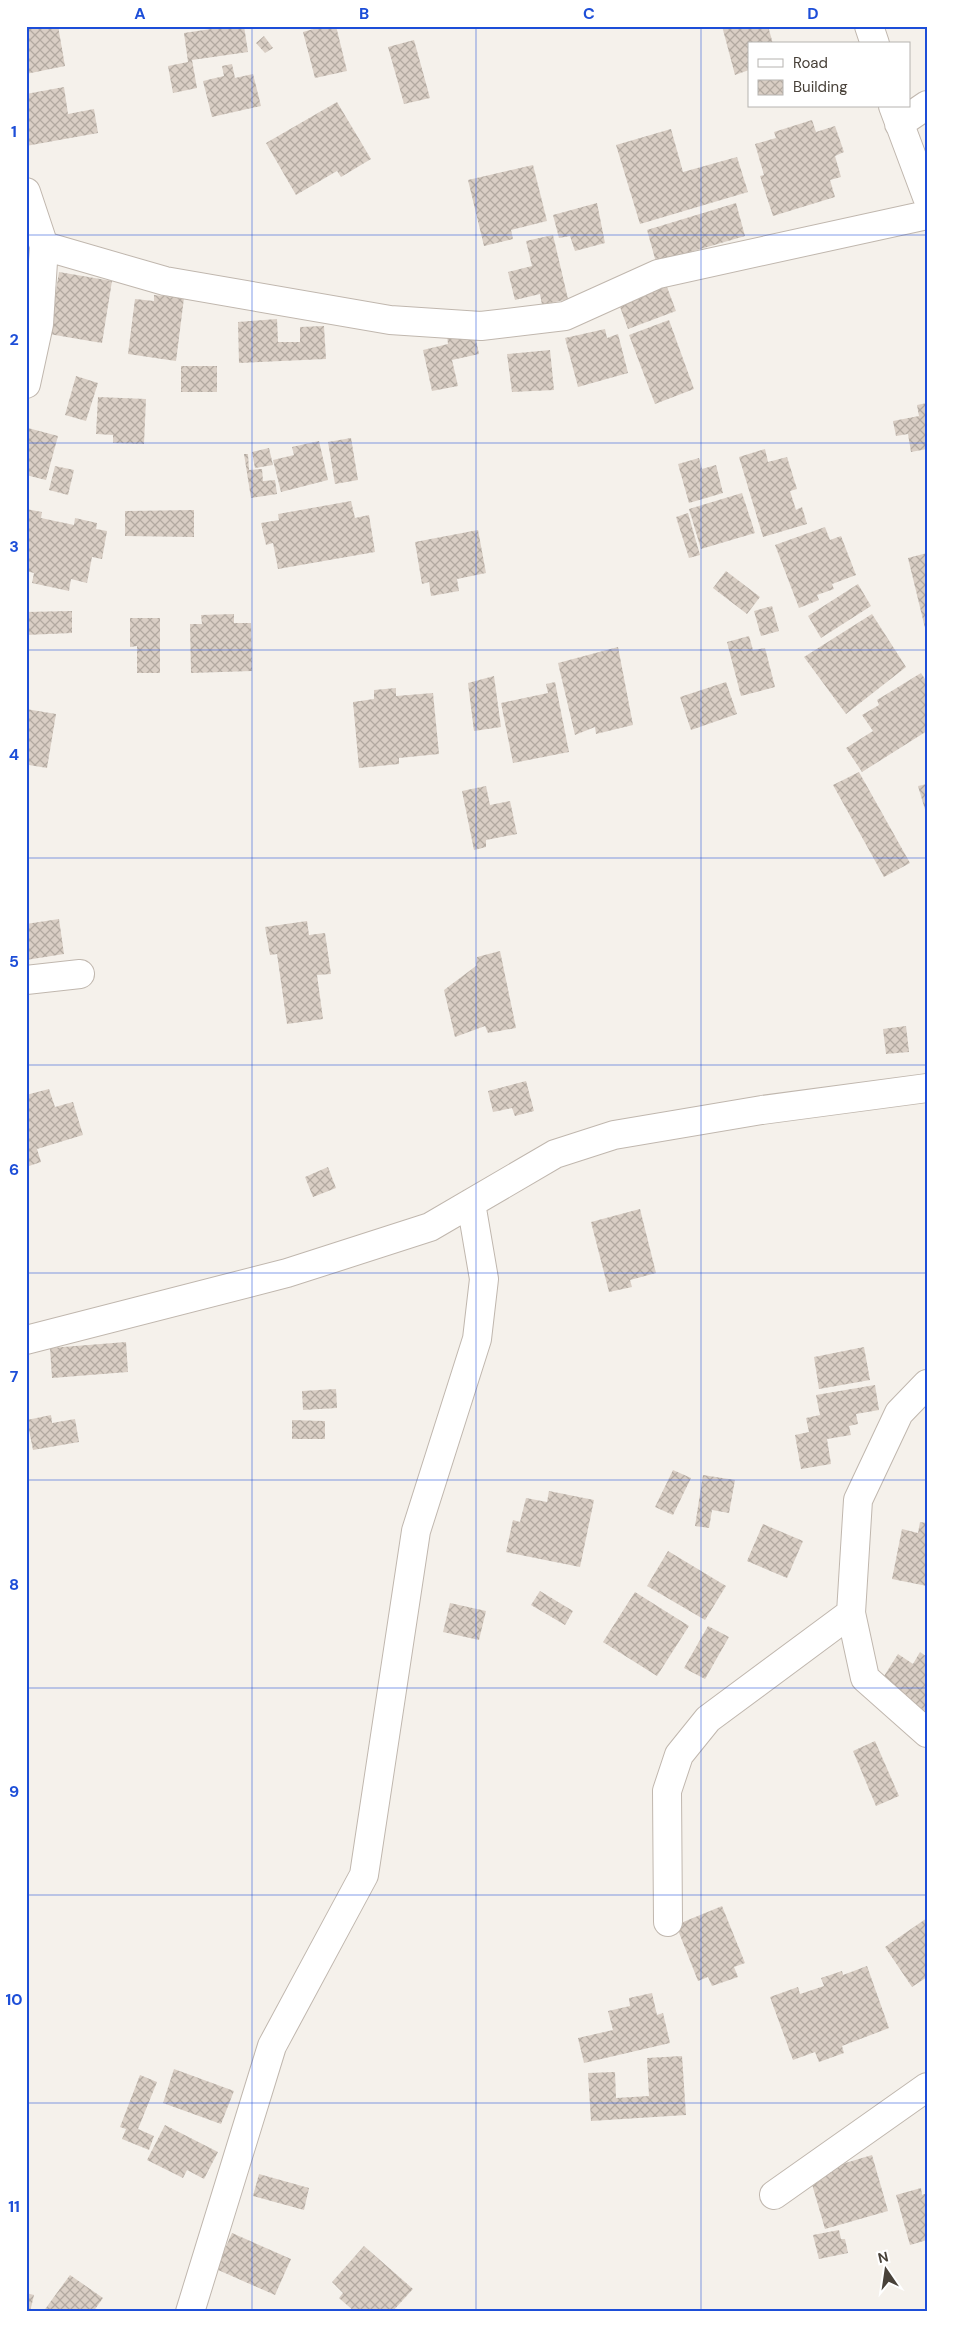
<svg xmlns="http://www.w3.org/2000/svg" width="953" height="2338" viewBox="0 0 953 2338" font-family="'DM Sans',sans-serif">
  <defs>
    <pattern id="building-cross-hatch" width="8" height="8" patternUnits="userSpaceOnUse" patternTransform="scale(1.25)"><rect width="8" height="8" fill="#d9cec4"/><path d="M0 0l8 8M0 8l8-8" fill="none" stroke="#b2a9a0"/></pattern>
  </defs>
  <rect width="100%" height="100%" fill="#f5f1eb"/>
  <path fill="url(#building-cross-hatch)" d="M26 26H58L65 66 26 74Z
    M231 26H244L248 52 192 60 197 88 173 93 168 66 188 62 184 33Z
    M324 26H336L347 71 315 78 303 32Z
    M722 26H768L773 44H749V70L735 75Z
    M264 36 273 48 265 53 256 43Z
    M414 40 430 98 404 104 388 47Z
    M232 64 235 78 253 74 261 106 212 117 203 81 224 76 222 66Z
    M64 87 68 114 94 109 98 133 26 146V94Z
    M337 102 371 159 341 177 337 171 296 195 266 143Z
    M812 120 816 132 835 126 844 152 835 156 841 177 830 180 835 197 773 216 760 176 764 175 755 144 776 138 774 132Z
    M671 129 683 172 737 157 748 192 640 224 616 145Z
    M533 165 547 221 511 230 513 239 484 246 468 180Z
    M597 203 605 243 575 251 570 236 559 238 553 215Z
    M736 203 745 236 656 262 647 230Z
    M553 235 568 299 542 305 540 294 515 300 508 272 532 266 526 241Z
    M59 272 112 281 102 343 49 334Z
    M664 279 676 311 628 329 616 296Z
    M154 295 184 298 176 361 128 354 135 299 154 301Z
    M277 319 278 342H300V327L324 326 326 359 239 363 238 322Z
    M669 320 694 389 655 404 629 335Z
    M605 329 607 338 618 334 628 373 578 387 565 338Z
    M474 331 479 354 452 360 458 386 432 391 423 350 448 344 447 336Z
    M550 350 554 390 512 392 507 354Z
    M181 366H217V392H181Z
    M76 376 98 383 86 421 65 415Z
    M98 397 146 399 144 444 113 443V435L96 434Z
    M927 403V449L911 452 908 434 896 436 893 421 919 416 917 405Z
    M28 428 58 436 46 480 26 475Z
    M351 438 358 480 335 484 328 442Z
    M319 441 328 480 281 492 273 460 294 455 292 447Z
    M269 448 273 465 255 468 252 452Z
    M765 449 768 462 787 457 797 489 790 491 796 510 802 507 807 524 763 537 739 457Z
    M244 454H248L249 470 262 469 263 481 275 480 277 494 251 498Z
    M699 458 702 469 716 465 723 493 689 503 678 464Z
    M55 466 74 470 68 495 49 490Z
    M742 493 755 533 701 549 689 509Z
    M351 501 355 518 369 515 375 552 278 569 273 543 266 545 261 523 279 520 278 514Z
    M26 509 42 512 41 518 74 525 75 518 97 523 96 529 107 531 102 559 92 557 87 583 71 579 69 591 32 583 34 573 26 571Z
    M194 510V537L125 536V511Z
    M688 513 700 555 689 558 676 517Z
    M825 527 830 540 841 536 856 575 832 584 834 589 817 595 819 600 799 608 775 545Z
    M478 530 486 573 457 579 459 591 431 596 429 582 422 584 415 542Z
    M927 553V632H926L908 558Z
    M726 571 760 597 747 614 713 588Z
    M858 584 871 606 821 638 808 616Z
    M772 606 779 631 761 636 754 611Z
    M72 611V633L26 635V612Z
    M234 614V623H251L252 671 191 673 190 624H202L201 615Z
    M872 614 906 667 846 714 804 657Z
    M130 618H160V673H137V646L130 647Z
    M749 636 753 650 765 648 775 687 741 696 727 642Z
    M618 647 633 725 596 734 595 727 575 735 558 663Z
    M921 673 927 682V731L862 772 846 748 873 731 862 715 879 705 877 700Z
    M494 676 501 727 474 731 468 683Z
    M555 682 569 752 513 763 501 703 548 693 546 684Z
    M726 682 737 714 691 730 680 697Z
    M396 688V696L433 693 439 754 399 758V764L359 768 353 702 374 699V690Z
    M26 709 56 714 47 768 29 765 27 775Z
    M859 772 910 863 884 877 833 785Z
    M927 784V813H926L918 786Z
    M486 786 490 805 510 801 517 834 486 840V847L474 850 462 791Z
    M59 919 64 954 26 960V924Z
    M307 921 309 935 325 933 331 974 317 975 323 1019 287 1024 277 954 270 955 265 927Z
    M500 951 516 1028 488 1033 485 1026 455 1037 444 990 476 966 477 957Z
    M906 1026 909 1052 886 1054 883 1029Z
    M526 1081 534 1111 515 1116 512 1108 493 1112 488 1091Z
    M49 1089 55 1107 73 1102 83 1135 37 1149 41 1162 26 1167V1095Z
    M328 1167 336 1188 313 1197 305 1177Z
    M640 1209 656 1273 630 1280 632 1287 609 1292 591 1222Z
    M126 1342 128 1372 52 1378 50 1348Z
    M864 1347 870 1380 819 1389 814 1357Z
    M875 1385 879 1410 856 1414 858 1424 849 1426 851 1435 827 1439 831 1464 801 1469 795 1435 809 1432 806 1418 820 1415 816 1395Z
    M336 1389 337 1408 303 1410 302 1391Z
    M51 1415 52 1423 75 1419 79 1442 33 1450 27 1420Z
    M292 1420 325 1421V1439H292Z
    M673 1470 691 1478 673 1515 655 1507Z
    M703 1475 735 1480 729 1513 712 1510 709 1528 695 1526Z
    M549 1491 594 1500 580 1567 506 1552 513 1520 520 1522 526 1498 547 1502Z
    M920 1522 927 1523V1586L892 1579 902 1529 918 1533Z
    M763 1524 803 1541 787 1578 747 1561Z
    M668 1551 726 1586 705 1620 647 1586Z
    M540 1591 573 1611 565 1625 531 1605Z
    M635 1592 689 1626 657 1676 603 1642Z
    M450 1603 486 1611 479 1640 443 1632Z
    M708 1626 729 1637 705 1679 684 1668Z
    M920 1652 927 1657V1713L879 1684 898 1654 913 1664Z
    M875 1741 899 1796 876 1806 853 1751Z
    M722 1906 745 1963 734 1967 738 1977 712 1986 708 1977 698 1981 676 1925Z
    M927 1918V1977L912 1987 885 1947Z
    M867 1966 889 2028 842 2046 844 2053 819 2062 815 2052 793 2060 770 1997 798 1987 800 1994 824 1986 821 1978 842 1971 843 1975Z
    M652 1993 657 2015 663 2013 670 2043 584 2063 578 2038 613 2030 608 2011 630 2006 629 1998Z
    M682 2056 686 2115 591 2121 588 2073 615 2072 616 2098 649 2096 647 2058Z
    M174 2069 234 2091 221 2124 163 2103Z
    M140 2075 157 2082 138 2129 154 2136 149 2150 122 2139 126 2129 120 2127Z
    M165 2125 218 2152 204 2179 187 2170 183 2178 147 2160Z
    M872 2155 888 2211 825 2229 809 2174Z
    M259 2174 309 2188 304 2210 253 2196Z
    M921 2188 922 2195 927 2193V2240L910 2245 896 2195Z
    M839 2230 841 2239H845L848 2253 819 2259 813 2235Z
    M232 2233 291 2259 275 2295 216 2269Z
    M364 2246 413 2289 392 2312H355L339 2298 343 2293 332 2282Z
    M70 2275 103 2298 93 2312H43Z
    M26 2293 34 2295 30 2312H26Z"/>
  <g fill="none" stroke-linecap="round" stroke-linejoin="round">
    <g stroke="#c0b7ae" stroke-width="30">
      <path id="minor" d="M869 26 875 44
        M893 106 927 197
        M899 124 927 105
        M26 192 44 246 39 324 26 384
        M44 246 165 281 390 320 481 326 565 316 658 274 927 215
        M26 980 80 974
        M26 1340 287 1273 430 1227 555 1154 614 1135 762 1110 927 1088
        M927 1384 899 1413 858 1500 851 1613 865 1678 927 1733
        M668 1922 667 1791 679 1755 708 1719 851 1613
        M774 2195 927 2087
        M190 2312 272 2046 364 1875 416 1531 477 1339 484 1279 471 1203"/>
    </g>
    <use href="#minor" stroke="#fff" stroke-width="28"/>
  </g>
  <path fill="none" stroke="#1d4ed8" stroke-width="1" stroke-opacity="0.55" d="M252 26V2312M476 26V2312M701 26V2312M26 235H927M26 443H927M26 650H927M26 858H927M26 1065H927M26 1273H927M26 1480H927M26 1688H927M26 1895H927M26 2103H927"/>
  <rect width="953" height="2338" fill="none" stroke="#ffffff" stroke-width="55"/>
  <rect x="748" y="42" width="162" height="65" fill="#ffffff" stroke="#b6b3b0"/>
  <rect x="758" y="59" width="25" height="8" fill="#ffffff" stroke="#b6b3b0"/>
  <text x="793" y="68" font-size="15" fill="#484139">Road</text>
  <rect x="758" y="80" width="25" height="15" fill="url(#building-cross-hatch)" stroke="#b6b3b0"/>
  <text x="793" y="92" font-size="15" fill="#484139">Building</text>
  <g transform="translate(886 2270) rotate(347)" stroke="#ffffff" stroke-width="4" paint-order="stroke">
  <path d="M0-4L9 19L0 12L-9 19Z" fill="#484139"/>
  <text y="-8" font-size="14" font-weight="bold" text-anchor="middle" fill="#484139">N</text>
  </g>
  <rect x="28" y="28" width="898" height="2282" fill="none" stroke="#1d4ed8" stroke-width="2"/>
  <g font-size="16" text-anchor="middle" font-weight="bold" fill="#1d4ed8">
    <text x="140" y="19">A</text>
    <text x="364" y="19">B</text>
    <text x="589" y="19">C</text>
    <text x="813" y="19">D</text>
    <text x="14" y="137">1</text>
    <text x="14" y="345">2</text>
    <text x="14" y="552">3</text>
    <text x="14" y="760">4</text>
    <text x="14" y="967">5</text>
    <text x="14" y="1175">6</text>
    <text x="14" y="1382">7</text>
    <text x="14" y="1590">8</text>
    <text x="14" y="1797">9</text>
    <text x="14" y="2005">10</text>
    <text x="14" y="2212">11</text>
  </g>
</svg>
